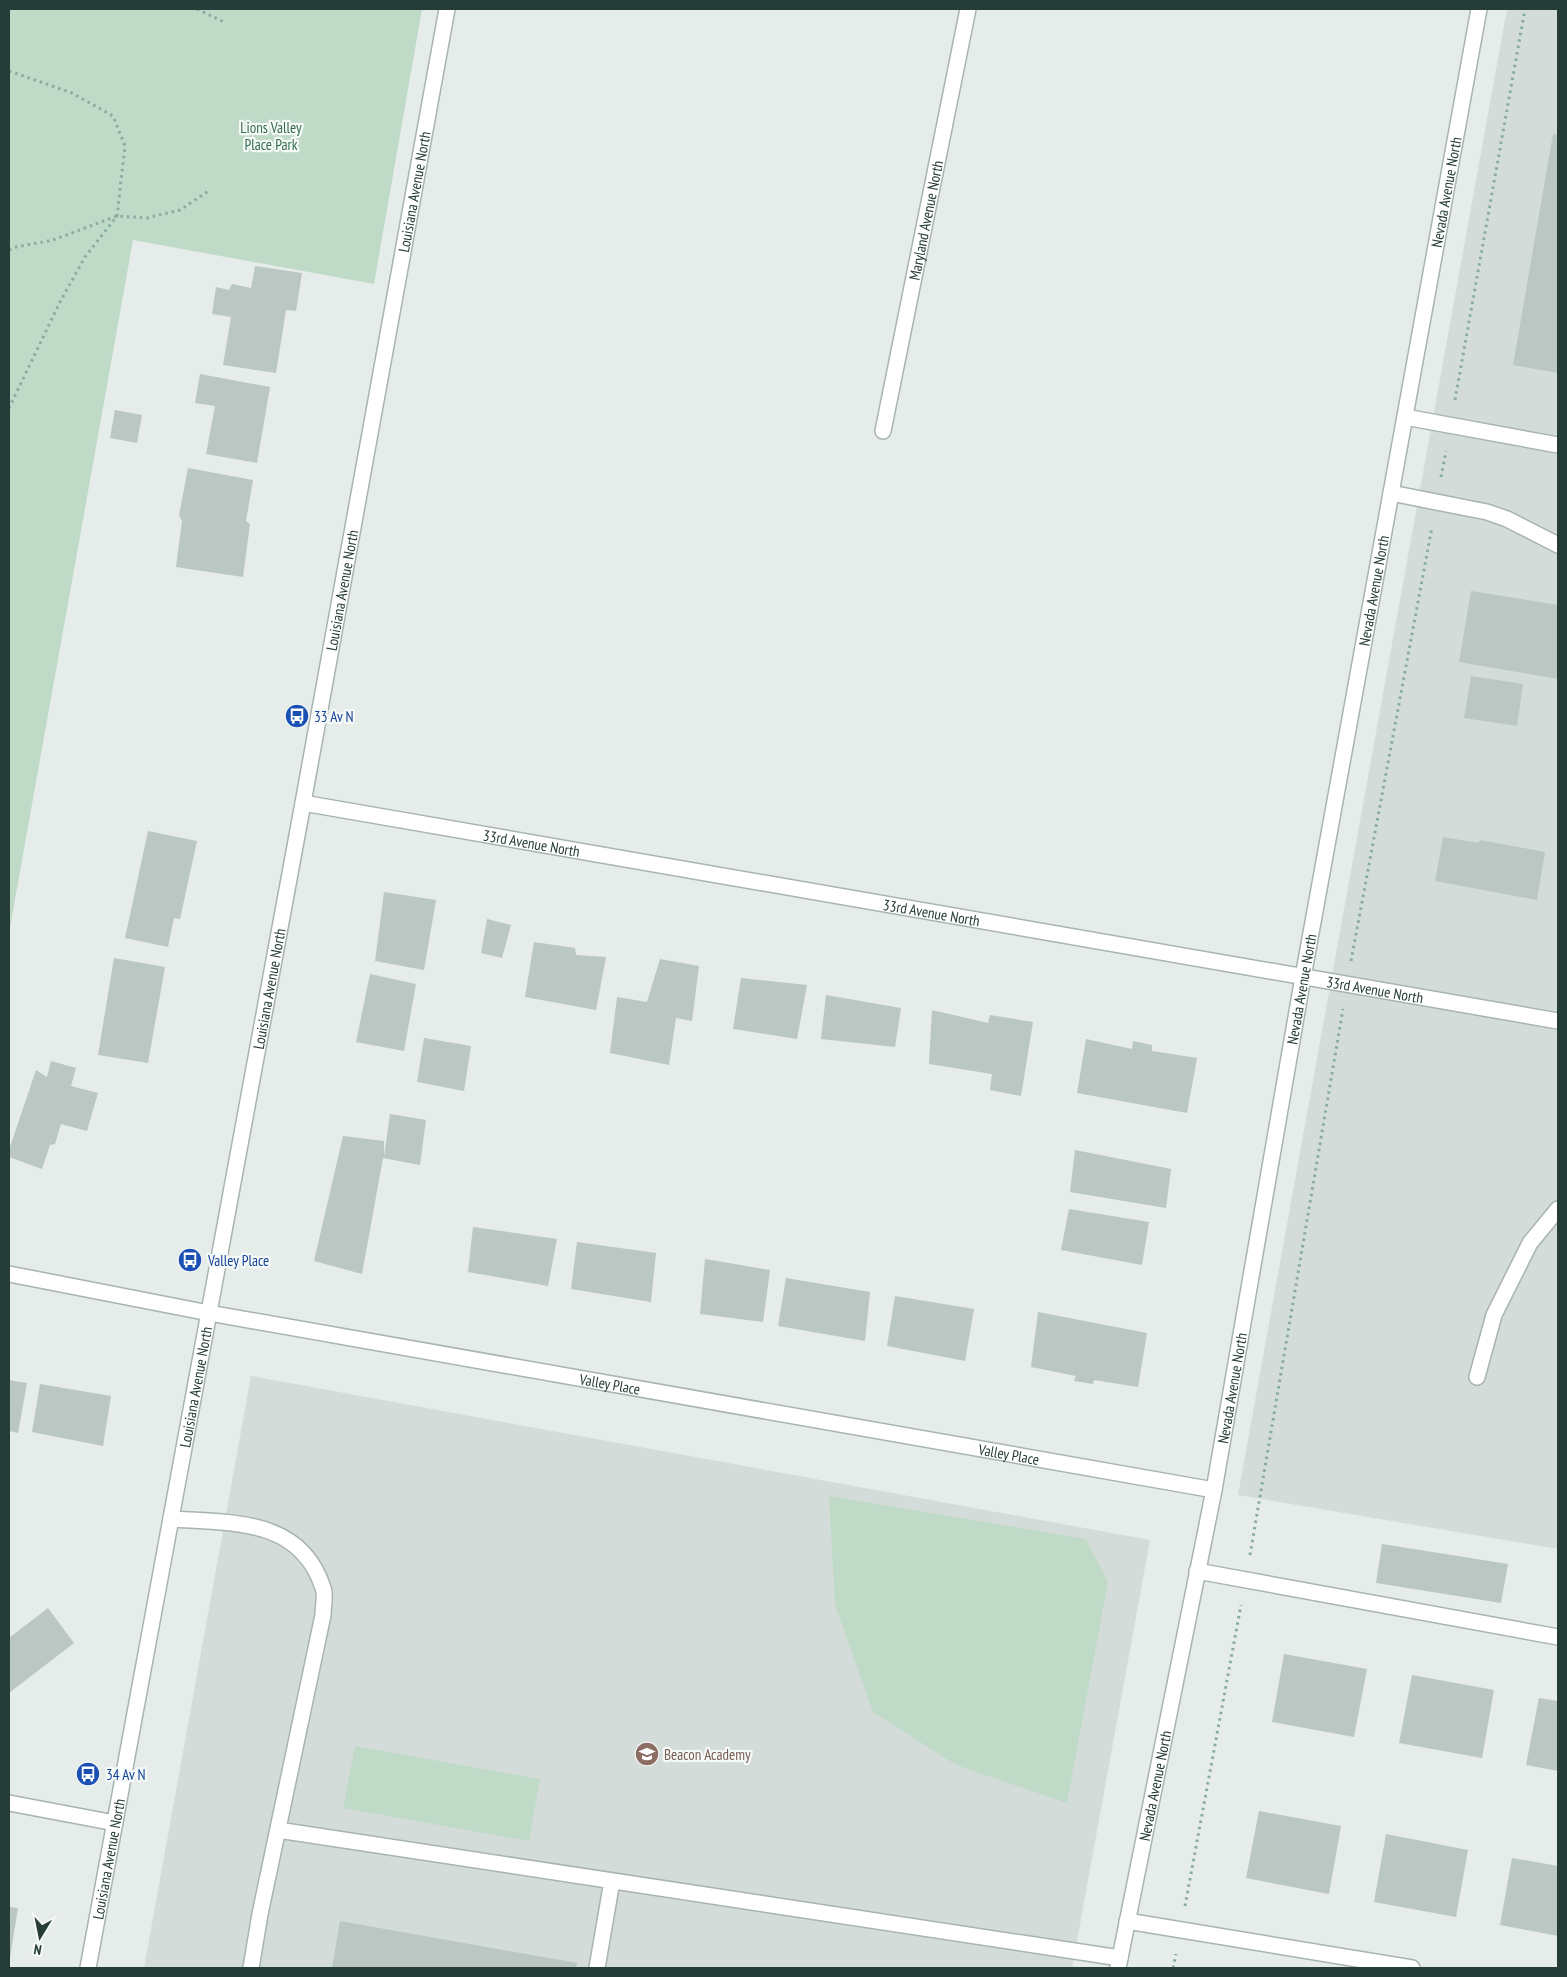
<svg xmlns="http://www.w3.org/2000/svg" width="1567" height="1977" viewBox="0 0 1567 1977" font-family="'PT Sans Narrow',sans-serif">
  <rect width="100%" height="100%" fill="#e5ece9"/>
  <path fill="#d3dcd8" d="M1507 9H1558V1549L1238 1495Z
    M251 1376 1150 1540 1072 1968H144Z"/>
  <path fill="#c0dac8" d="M9 9H422L374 284 133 240 9 933Z
    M829 1496 1086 1539 1108 1582 1067 1803 956 1765 873 1712 835 1605Z
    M355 1746 540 1779 529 1841 343 1808Z"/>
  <path fill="#bac7c2" d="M1553 134 1558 135V373L1513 365Z
    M255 266 302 273 296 311 286 310 276 373 223 365 231 317 212 314 216 287 229 290 232 284 251 288Z
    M200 374 270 387 257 463 206 454 215 406 195 403Z
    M115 410 142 415 137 443 110 438Z
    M188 468 253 480 246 521 250 524 243 577 176 567 182 521 179 515Z
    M1471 591 1558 605V679L1459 662Z
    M1471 676 1523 684 1517 726 1464 718Z
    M148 831 197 841 180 919 174 918 168 947 125 938Z
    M1443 837 1478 843 1480 840 1545 852 1537 900 1435 881Z
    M384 892 436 900 424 970 375 961Z
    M487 919 511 925 502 958 481 953Z
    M534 942 575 948 576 955 606 957 596 1010 525 997Z
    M114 958 165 967 148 1063 98 1055Z
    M660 959 699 966 692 1021 676 1018 669 1065 610 1053 617 997 647 1002Z
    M370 974 416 984 404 1051 356 1042Z
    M741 978 807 985 797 1039 733 1029Z
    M826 995 901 1008 895 1047 821 1039Z
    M932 1010 988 1023 990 1015 1033 1022 1021 1096 990 1090 992 1074 929 1064Z
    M424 1038 471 1046 464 1091 417 1082Z
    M1086 1039 1132 1049 1133 1041 1152 1045V1051L1197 1058 1187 1113 1077 1093Z
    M51 1061 76 1068 71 1086 98 1093 87 1131 61 1124 55 1144 50 1145 42 1169 9 1157V1150L36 1070 47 1077Z
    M390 1114 426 1120 420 1165 383 1158 362 1274 314 1261 343 1136 384 1141V1157Z
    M1075 1150 1171 1169 1166 1208 1070 1192Z
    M1069 1209 1149 1222 1142 1265 1061 1250Z
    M473 1227 557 1239 548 1286 468 1272Z
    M577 1242 656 1253 651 1302 571 1289Z
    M705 1259 770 1270 763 1322 700 1314Z
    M786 1278 870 1292 865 1341 778 1326Z
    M895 1296 974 1309 965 1361 887 1346Z
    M1038 1312 1147 1333 1138 1387 1094 1380 1093 1384 1074 1381 1076 1376 1031 1367Z
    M9 1380 27 1383 18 1433 9 1431Z
    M40 1384 111 1396 103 1446 32 1432Z
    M1382 1544 1508 1564 1501 1603 1376 1583Z
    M48 1608 74 1643 9 1693V1638Z
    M1284 1654 1367 1669 1354 1737 1272 1722Z
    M1412 1675 1494 1690 1482 1758 1399 1743Z
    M1539 1698 1558 1701V1771L1526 1765Z
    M1259 1811 1341 1826 1329 1894 1246 1878Z
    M1386 1834 1468 1850 1456 1917 1374 1902Z
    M1512 1858 1558 1866V1936L1500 1925Z
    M9 1907 18 1908 10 1958H9Z
    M340 1921 577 1963 576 1968H332Z"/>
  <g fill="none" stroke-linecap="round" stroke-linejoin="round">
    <g stroke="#a8b4b0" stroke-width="18">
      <path id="service" d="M1405 417 1558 445
        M1391 493 1487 512 1507 519 1558 545
        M1477 1377 1494 1315 1530 1243 1558 1209
        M171 1519C232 1523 301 1518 323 1588 326 1595 323 1606 323 1615L260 1914 251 1968
        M1197 1571 1558 1637
        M278 1830 1120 1958
        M1127 1921 1412 1968
        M597 1968 612 1881"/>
    </g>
    <g stroke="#a8b4b0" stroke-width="18">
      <g id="minor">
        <path id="s1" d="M883 431 968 9"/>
        <path id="s2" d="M303 803 1558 1021"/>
        <path id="s3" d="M9 1274 209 1313 1214 1490"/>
        <path d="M9 1803 115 1823"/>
        <path id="s4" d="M88 1968 303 803 447 9"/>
        <path id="s5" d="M1118 1968 1214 1490 1303 977 1479 9"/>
      </g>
    </g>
    <path stroke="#89aca2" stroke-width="3" stroke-dasharray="2.5 4" stroke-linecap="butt" d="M197 9 224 22
      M9 71 72 93 113 116 125 146 117 216 85 257 60 302 9 408
      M9 250 16 247 53 240 117 216 147 218 180 210 210 190
      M1455 400 1525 9
      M1441 477 1446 451
      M1351 961 1432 527
      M1250 1555 1343 1009
      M1185 1906 1241 1605
      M1173 1968 1176 1954"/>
    <use href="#service" stroke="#fff" stroke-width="15"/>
    <use href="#minor" stroke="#fff" stroke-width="15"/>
  </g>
  <defs>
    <g id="bus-disc" transform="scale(1.25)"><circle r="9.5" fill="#1a4fb4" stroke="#f5f9f7"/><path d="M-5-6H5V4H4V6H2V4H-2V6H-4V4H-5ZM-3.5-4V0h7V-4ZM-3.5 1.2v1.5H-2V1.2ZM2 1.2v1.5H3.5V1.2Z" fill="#fff"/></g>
    <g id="school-disc" transform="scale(1.25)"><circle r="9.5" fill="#8d6e63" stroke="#f5f9f7"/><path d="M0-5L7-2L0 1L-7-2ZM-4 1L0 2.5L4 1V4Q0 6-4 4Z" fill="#fff"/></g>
  </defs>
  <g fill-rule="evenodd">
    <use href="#bus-disc" x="297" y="716"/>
    <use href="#bus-disc" x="190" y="1260"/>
    <use href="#school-disc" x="647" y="1754"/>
    <use href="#bus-disc" x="88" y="1774"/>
  </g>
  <g text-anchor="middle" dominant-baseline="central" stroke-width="4.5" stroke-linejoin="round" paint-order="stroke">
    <g font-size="15" fill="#356e4d" stroke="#f5f9f7">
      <text x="271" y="127">Lions Valley<tspan x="271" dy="17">Place Park</tspan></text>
    </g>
    <g font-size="15" fill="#263c37" stroke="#f5f9f7">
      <text stroke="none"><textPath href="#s4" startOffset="1806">Louisiana Avenue North</textPath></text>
      <text stroke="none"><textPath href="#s5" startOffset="1806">Nevada Avenue North</textPath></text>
      <text stroke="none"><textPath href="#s1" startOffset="215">Maryland Avenue North</textPath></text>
      <text stroke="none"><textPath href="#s4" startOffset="1401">Louisiana Avenue North</textPath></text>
      <text stroke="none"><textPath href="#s5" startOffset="1401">Nevada Avenue North</textPath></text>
      <text stroke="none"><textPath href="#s2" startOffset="232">33rd Avenue North</textPath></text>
      <text stroke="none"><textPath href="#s2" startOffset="638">33rd Avenue North</textPath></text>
      <text stroke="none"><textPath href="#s4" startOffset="996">Louisiana Avenue North</textPath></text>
      <text stroke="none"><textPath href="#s5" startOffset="996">Nevada Avenue North</textPath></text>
      <text stroke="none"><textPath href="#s2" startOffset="1088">33rd Avenue North</textPath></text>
      <text stroke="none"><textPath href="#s3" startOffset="611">Valley Place</textPath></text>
      <text stroke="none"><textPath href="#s4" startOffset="591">Louisiana Avenue North</textPath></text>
      <text stroke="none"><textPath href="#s5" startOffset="591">Nevada Avenue North</textPath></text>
      <text stroke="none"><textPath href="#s3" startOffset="1016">Valley Place</textPath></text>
      <text stroke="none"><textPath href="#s5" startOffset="186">Nevada Avenue North</textPath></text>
      <text stroke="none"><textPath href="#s4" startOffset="111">Louisiana Avenue North</textPath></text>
    </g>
    <g font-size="15" fill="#164399" stroke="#f5f9f7" text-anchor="start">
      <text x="314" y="716">33 Av N</text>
      <text x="208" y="1260">Valley Place</text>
      <text x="106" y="1774">34 Av N</text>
    </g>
    <g font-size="15" fill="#785e54" stroke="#f5f9f7" text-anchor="start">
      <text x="664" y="1754">Beacon Academy</text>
    </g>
  </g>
  <rect width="1567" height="1977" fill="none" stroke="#263c37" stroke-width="20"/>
  <g transform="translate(40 1937) rotate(190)" stroke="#f5f9f7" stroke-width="4" paint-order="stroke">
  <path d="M0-4L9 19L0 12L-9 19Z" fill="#263c37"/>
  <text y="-8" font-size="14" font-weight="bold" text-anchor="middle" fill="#263c37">N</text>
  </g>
</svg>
